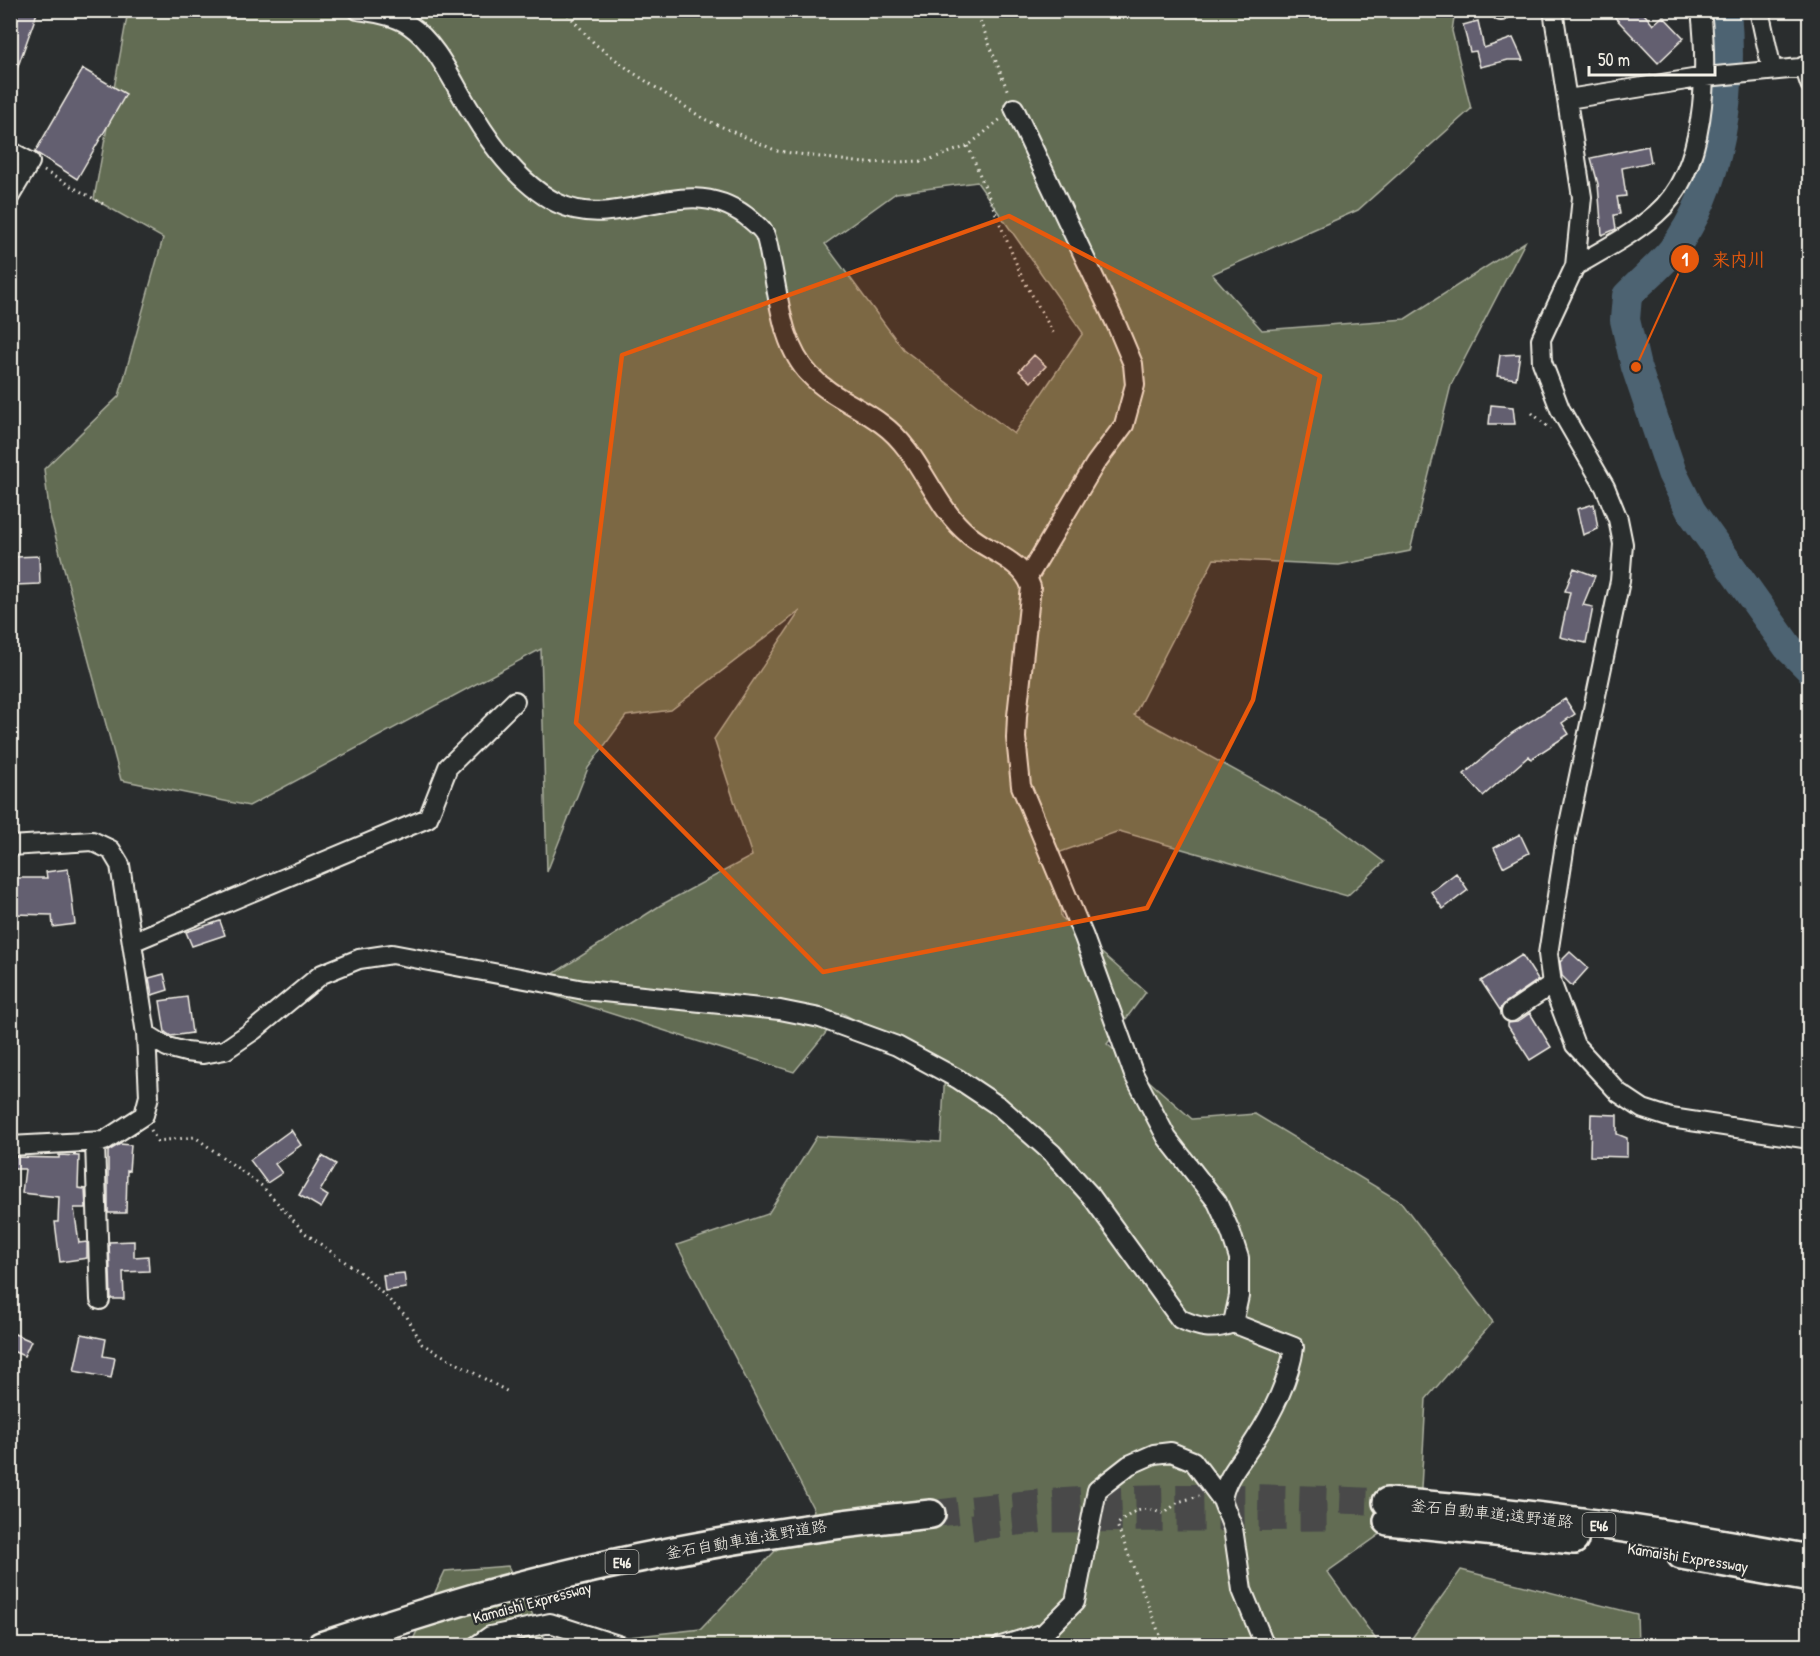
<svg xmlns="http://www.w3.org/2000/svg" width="1820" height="1656" viewBox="0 0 1820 1656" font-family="'Patrick Hand','Klee One',sans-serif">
  <rect width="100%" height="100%" fill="#2a2d2e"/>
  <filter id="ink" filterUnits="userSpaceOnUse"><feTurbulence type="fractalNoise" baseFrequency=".0167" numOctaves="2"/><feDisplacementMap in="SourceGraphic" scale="12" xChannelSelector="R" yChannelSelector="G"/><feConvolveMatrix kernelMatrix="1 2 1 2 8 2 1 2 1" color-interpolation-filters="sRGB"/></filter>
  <g filter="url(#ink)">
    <path fill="#626c53" stroke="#abae9e" stroke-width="1.5" fill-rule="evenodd" d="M128 11H1455L1452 31 1471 109 1358 210 1212 274 1262 330 1405 319 1525 242 1451 385 1410 551 1339 565 1214 559 1134 715 1333 824 1384 862 1347 896 1119 831 1055 854 1061 917 1146 992 1107 1044 1192 1119 1255 1114 1401 1202 1493 1322 1426 1399 1420 1506 1327 1572 1380 1645H591L593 1641 701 1629 814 1510 677 1245 768 1214 817 1136 941 1142 945 1071 842 1013 794 1072 531 988 661 905 752 856 714 739 800 611 671 710 626 716 588 768 547 872 541 649 249 806 121 780 50 516 44 469 119 396 163 238 94 199ZM977 182 1083 333 1014 434 903 349 825 244 896 193Z
      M508 1566 548 1645 410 1646 445 1571Z
      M1461 1570 1637 1614 1638 1645H1407Z"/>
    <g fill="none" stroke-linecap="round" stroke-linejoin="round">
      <path stroke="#4e6372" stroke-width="30" d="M1726 10C1733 90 1722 186 1672 251 1659 267 1641 281 1627 296L1625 320 1636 367 1672 473 1691 511 1788 647 1810 669"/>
    </g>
    <path fill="#645e70" stroke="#f4f1e8" stroke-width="1.5" d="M10 10H38L12 83H10Z
      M1608 10H1641L1653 25 1663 16 1684 38 1658 63Z
      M1478 21 1484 48 1513 38 1523 60H1508L1480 67 1476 51 1470 52 1463 25Z
      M83 69 126 94 77 179 35 152Z
      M1648 146 1651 162 1622 168 1626 196 1617 197 1620 214 1614 215 1616 229 1602 235 1598 184 1591 158Z
      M1520 354 1516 379 1497 376 1500 355Z
      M1034 355 1046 366 1031 382 1019 371Z
      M1491 405 1513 407 1515 424H1489Z
      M1594 504 1598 529 1583 535 1577 509Z
      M39 556 40 584 15 585V557Z
      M1574 568 1595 576 1583 605 1593 607 1586 643 1560 637 1570 592 1565 591Z
      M1565 699 1575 714 1562 723 1569 734 1531 759 1529 756 1483 796 1464 774 1512 733Z
      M1520 834 1529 853 1503 867 1494 848Z
      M68 869 75 924 53 927 52 915 13 914V878H47L46 872Z
      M1456 873 1468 890 1443 909 1431 892Z
      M220 921 225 935 192 946 186 932Z
      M1570 952 1588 968 1572 986 1562 976 1560 962Z
      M1522 955 1538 980 1505 1003 1500 1010 1481 981Z
      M164 974 168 990 152 995 149 978Z
      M187 997 192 1033 171 1036 165 1032 160 1001Z
      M1530 1013 1551 1047 1530 1060 1508 1026V1023L1517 1022Z
      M1591 1114 1617 1115V1134L1627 1138V1157L1590 1156Z
      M291 1130 301 1145 275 1164 282 1173 267 1183 250 1160Z
      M120 1144 131 1145 129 1171 127 1170 126 1213H108V1151Z
      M59 1155 79 1156 78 1188 85 1189 86 1208H74L79 1243 87 1242V1258L60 1262 55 1222H58L59 1197 22 1193 25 1169H10V1157L59 1158Z
      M322 1156 336 1164 320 1191 328 1196 321 1208 299 1195Z
      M134 1241V1257L148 1256 149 1271 123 1272 124 1299H111L109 1242Z
      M404 1273 406 1288 385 1291 383 1275Z
      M10 1332 31 1341 24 1356 10 1350Z
      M82 1334 106 1339 103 1356 115 1358 111 1378 74 1371Z"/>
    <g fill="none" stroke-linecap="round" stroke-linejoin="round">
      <path stroke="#484a4a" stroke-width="27" stroke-dasharray="27 14" stroke-linecap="butt" d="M931 1514C1083 1494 1234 1495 1387 1502
        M972 1527 1045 1519 1332 1517"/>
      <g stroke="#f4f1e8" stroke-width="22">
        <path id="minor" d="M358 10C376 13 394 15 409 25 439 45 455 88 474 116 494 149 523 186 557 203 621 234 682 169 746 216 751 220 760 227 764 233 768 240 769 253 771 261 779 298 782 347 810 375 831 397 859 406 882 424 921 452 932 505 969 535 989 552 1023 561 1031 587L1017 716 1016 738 1021 786 1084 937 1134 1075 1167 1138 1217 1202 1231 1233 1239 1258V1296L1233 1323
          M1553 10 1582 197 1575 266 1541 339 1542 362 1560 409 1605 487 1618 519 1623 544 1620 581 1566 838 1548 954 1552 984 1575 1045 1619 1093 1643 1109 1671 1118 1810 1139
          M1759 10 1772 70
          M1501 11V10
          M1804 66 1810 84
          M1568 99 1705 77 1810 67
          M1014 108 1117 326 1133 364 1135 385 1124 425 1095 464 1028 577
          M10 151 30 162 10 196
          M1575 266C1603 250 1632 235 1656 214 1707 170 1708 72 1701 10
          M10 846 92 841 111 850 120 865 146 1034 149 1096 144 1115 104 1141 10 1146
          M132 942 428 818 448 767 515 701
          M1511 1012 1552 984
          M146 1034 167 1047 186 1052 203 1054 225 1050 254 1030 322 974 359 959 392 954 584 990 780 1010 820 1018 897 1046 958 1079 1000 1107 1052 1153 1091 1196 1180 1319C1200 1328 1212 1331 1233 1323L1294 1347C1290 1378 1272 1414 1255 1440 1243 1460 1225 1477 1222 1500
          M95 1142 100 1300
          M476 1646 490 1636 550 1623 621 1646
          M1001 1646 1044 1633 1075 1602 1097 1490 1129 1465 1154 1454 1171 1452 1193 1461 1222 1500 1233 1528 1242 1590 1265 1646"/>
      </g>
      <g stroke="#f4f1e8" stroke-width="32">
        <path id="highway" d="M1387 1502C1528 1511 1670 1533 1810 1559
          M1388 1521 1574 1540
          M1681 1555 1810 1578
          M321 1646C373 1629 425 1612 477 1597 626 1556 778 1529 931 1514"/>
      </g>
      <path stroke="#f4f1e8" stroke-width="3" stroke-dasharray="1.5 4.5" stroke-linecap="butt" d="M564 10 595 44 632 72 704 119 777 151 863 163 925 161 968 146 1002 118
        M976 10 1008 92
        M968 146 1021 275 1055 336
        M44 171 105 205
        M1532 413 1550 429
        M151 1130 157 1141 195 1137 262 1186 305 1233 362 1274 407 1317 422 1344 510 1393
        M1164 1646 1117 1525C1133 1510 1142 1505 1164 1514L1178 1502 1199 1496"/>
      <use href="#minor" stroke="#2a2d2e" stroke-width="18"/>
      <use href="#highway" stroke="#2a2d2e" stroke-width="27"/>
    </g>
  </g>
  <path fill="#e8590c" fill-opacity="0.2" stroke="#e8590c" stroke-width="4.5" stroke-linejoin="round" d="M1009 216 1320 376 1253 700 1147 908 823 972 576 723 622 355Z"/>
  <g text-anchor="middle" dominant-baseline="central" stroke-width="4.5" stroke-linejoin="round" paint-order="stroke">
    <g fill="#2a2d2e" stroke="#b7b6b0" stroke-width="1.5">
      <rect x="1582.5" y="1513" width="33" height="24" rx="4.5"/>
      <rect x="605.5" y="1550" width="33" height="24" rx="4.5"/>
    </g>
    <g font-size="15" font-weight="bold" fill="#f4f1e8">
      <text x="1599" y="1525">E46</text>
      <text x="622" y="1562">E46</text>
    </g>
    <g font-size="16" fill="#f4f1e8" stroke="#2a2d2e">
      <text transform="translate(1492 1513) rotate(6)">釜石自動車道;遠野道路</text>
      <text transform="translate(746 1539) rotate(-10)">釜石自動車道;遠野道路</text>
      <text transform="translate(1688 1557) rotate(9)">Kamaishi Expressway</text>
      <text transform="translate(532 1602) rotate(-15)">Kamaishi Expressway</text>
    </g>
  </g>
  <path fill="none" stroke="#e8590c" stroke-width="2" d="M1636 367L1685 259"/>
  <g fill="#e8590c" stroke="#2a2d2e" stroke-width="2">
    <circle cx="1636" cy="367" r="6"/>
    <circle cx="1685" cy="259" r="15"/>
  </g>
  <g font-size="18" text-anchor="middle" font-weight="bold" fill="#fff">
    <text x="1685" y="266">1</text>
  </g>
  <g font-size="18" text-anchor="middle" font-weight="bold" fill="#e8590c" stroke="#2a2d2e" stroke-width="4.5" stroke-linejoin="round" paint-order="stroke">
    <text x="1739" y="266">来内川</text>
  </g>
  <rect width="1820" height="1656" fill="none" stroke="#2a2d2e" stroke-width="36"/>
  <rect x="18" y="18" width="1784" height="1620" fill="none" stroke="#f4f1e8" stroke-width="2" filter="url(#ink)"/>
  <path d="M1589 66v9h126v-9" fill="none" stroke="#f4f1e8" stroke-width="3"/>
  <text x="1598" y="66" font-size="18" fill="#f4f1e8" stroke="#2a2d2e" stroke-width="4.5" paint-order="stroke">50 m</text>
</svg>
